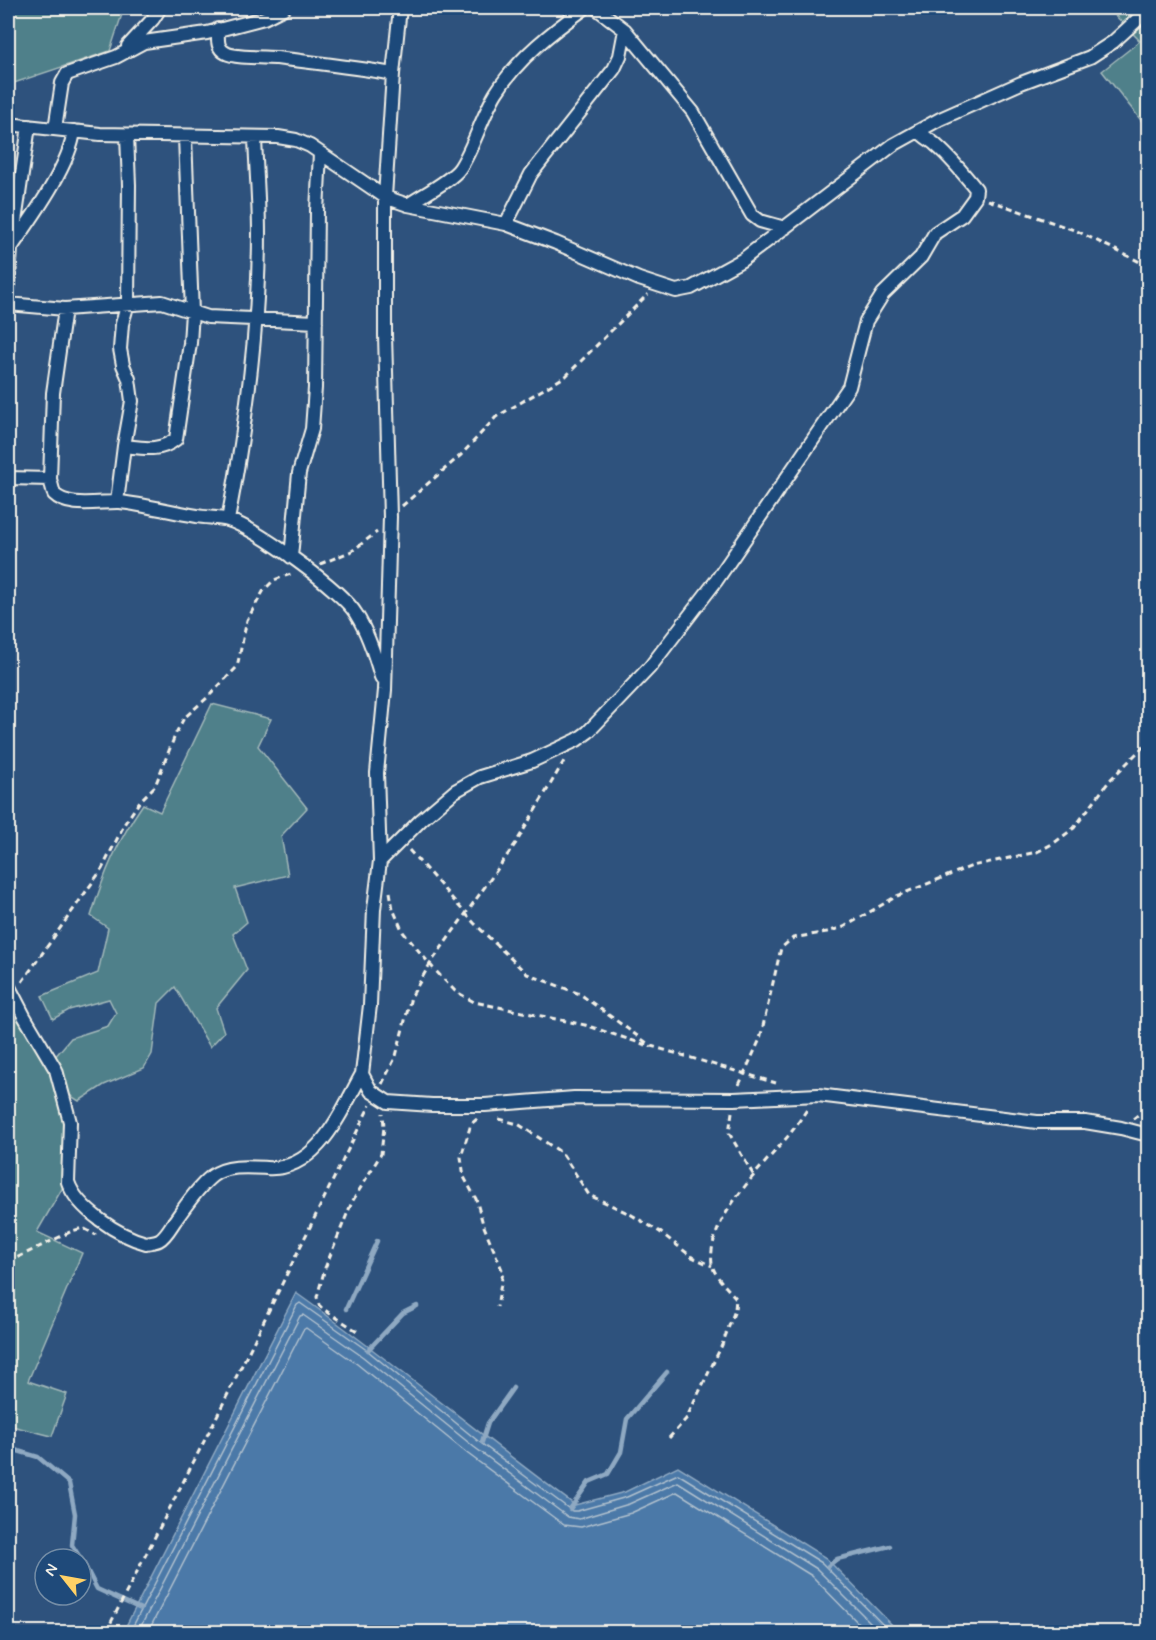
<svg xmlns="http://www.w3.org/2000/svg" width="1156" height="1640" viewBox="0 0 1156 1640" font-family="Mynerve,sans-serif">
  <rect width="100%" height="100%" fill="#2e527d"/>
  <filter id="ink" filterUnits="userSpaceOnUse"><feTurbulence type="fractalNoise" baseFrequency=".0167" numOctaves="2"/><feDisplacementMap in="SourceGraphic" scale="12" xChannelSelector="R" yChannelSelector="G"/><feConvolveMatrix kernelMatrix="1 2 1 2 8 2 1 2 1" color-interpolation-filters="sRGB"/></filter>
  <g filter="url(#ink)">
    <path fill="#4f808a" stroke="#a2b8b9" stroke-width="1.5" d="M8 8H124L110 51 8 85Z
      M1108 8H1148V129L1102 71 1140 41Z
      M212 704 271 719 258 746 307 808 281 836 288 875 235 888 247 922 233 934 247 970 216 1008 224 1032 210 1047 175 987 159 1003 152 1054 144 1068 104 1085 79 1101 57 1087 65 1109 66 1182 37 1232 82 1253 28 1381 67 1394 52 1436 8 1425V994L19 1020 49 1064 71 1038 108 1026 116 1013 109 999 69 1010 53 1019 42 996 98 973 108 928 91 916C104 873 117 842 143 804L160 812Z"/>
    <path fill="#4c79a8" stroke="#8fa9c2" stroke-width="1.5" d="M296 1293C392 1361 481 1436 575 1505L625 1492 678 1466 826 1558 899 1632H123Z"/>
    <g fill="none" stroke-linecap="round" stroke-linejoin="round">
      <path stroke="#b1c1ce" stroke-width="1.5" d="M130 1632 297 1305 300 1303 368 1351 478 1441 572 1511H577L627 1497 678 1474 822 1563 890 1632
        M138 1632 300 1316 303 1315 363 1357 474 1447 568 1517 579 1519 629 1504 678 1482 817 1569 880 1632
        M148 1632 303 1330 306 1328 357 1364 468 1454 564 1525 581 1527 631 1513 677 1492 812 1576 867 1632"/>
      <path stroke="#8fa9c2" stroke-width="4.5" d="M346 1309 377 1241
        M368 1350 403 1313 417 1306
        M482 1442 488 1423 513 1388
        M8 1448 38 1457 69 1483 75 1514 72 1545 83 1562 97 1589 141 1609
        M570 1509 589 1482 608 1474 621 1452 627 1419 667 1372
        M828 1566 837 1559 890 1546"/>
      <g stroke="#f4f1e8" stroke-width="16">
        <path id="minor" d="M400 8 393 74 385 197V335L390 517 385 690 377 773 380 861 374 909 370 1005 362 1074 371 1091 388 1102 432 1105H485L574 1098 734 1099 818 1095 1037 1122H1085L1121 1128 1148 1135
          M596 8 625 30 693 112 752 215 760 221 785 228
          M218 29C218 39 216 48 226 53 234 58 265 57 277 58 316 63 354 67 393 74
          M128 46 153 19 160 8
          M8 124 100 134 278 137 296 140 310 146 385 197 408 205 506 224 556 243 639 279 676 291 691 288 742 260 893 145 940 119 1021 83 1090 57 1113 42 1148 10
          M55 129 62 83 67 74 116 57 144 42 207 33 264 18 284 8
          M408 205C421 196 452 180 460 168 474 147 482 116 496 93 518 58 553 31 585 8
          M506 224 531 174 614 69 620 56 625 30
          M13 245C33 216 70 165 74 131
          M8 292 11 249 29 126
          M8 304 65 309 162 302 208 317 316 322
          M124 446C143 448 160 452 176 439L190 343 192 312 185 137
          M8 478 50 479 54 494C69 509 100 501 120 502 146 505 171 512 197 516 207 518 218 517 228 520 256 528 342 590 356 614 368 633 375 655 381 677
          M50 479 53 393 65 309
          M117 502 124 446 132 401 129 379 123 365 120 349 122 324 128 303 129 185 127 135
          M228 520C246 425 259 329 259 233 259 201 256 169 255 137
          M291 557 299 473 312 429 315 388 317 211 320 153
          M380 861 421 820 455 791 480 777 532 761 577 740 588 732 650 667 716 581 849 387 866 321 883 294 921 257 935 233 962 215 975 197 976 189C964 174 952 159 937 146 931 140 925 138 919 131
          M8 985 24 1016 56 1070 70 1122 68 1182C77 1209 119 1236 146 1243 150 1242 155 1242 159 1240 165 1237 170 1228 174 1222 185 1207 197 1188 212 1176 226 1165 249 1167 266 1168 318 1172 341 1111 362 1074"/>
      </g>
      <path stroke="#f4f1e8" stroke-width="3" stroke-dasharray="6 4.5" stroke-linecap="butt" d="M988 200 1077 231 1148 266
        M402 506 461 455 496 417 566 376 648 294
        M320 564 352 551 377 532
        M409 850 474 923 527 974 580 994 651 1046 776 1083
        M390 892 393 909 403 932 433 968 455 991 474 1002 585 1025 646 1045
        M22 982 102 869 125 823 140 801 155 786 176 733 184 718 208 697 237 667 247 620 264 590 274 580 291 574
        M382 1084 396 1056 411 997 430 964 516 843 564 761
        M739 1085 760 1039 781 948 793 938 827 932 844 927 897 896 972 866 1037 852 1054 843 1074 828 1110 780 1148 742
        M732 1112 729 1133 754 1176
        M477 1119 471 1124 461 1157 464 1177 476 1199 483 1224 503 1272 497 1307
        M499 1119 518 1124 562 1153 589 1195 630 1214 660 1232 692 1257 712 1266
        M1133 1119 1148 1107
        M8 1262 72 1231 83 1228 96 1235
        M357 1331 323 1309 319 1305 317 1297 325 1268 352 1202 381 1154 384 1127 383 1113
        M669 1438 686 1419 722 1345 735 1310 736 1298C728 1289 714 1276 712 1264 706 1219 763 1167 789 1135 796 1126 802 1117 808 1108
        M106 1632 215 1420 370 1105"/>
      <use href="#minor" stroke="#1f4a7a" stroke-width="12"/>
    </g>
  </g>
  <rect width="1156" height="1640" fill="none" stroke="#1f4a7a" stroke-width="30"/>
  <rect x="15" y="15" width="1126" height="1610" fill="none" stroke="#f4f1e8" stroke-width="2" filter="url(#ink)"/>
  <g transform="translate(63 1577) rotate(301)"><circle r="28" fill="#1f4a7a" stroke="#748da6" stroke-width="1.5"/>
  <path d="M0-4.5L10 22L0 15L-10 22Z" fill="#ffd166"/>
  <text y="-9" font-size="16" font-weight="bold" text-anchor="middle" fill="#f4f1e8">N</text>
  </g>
</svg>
